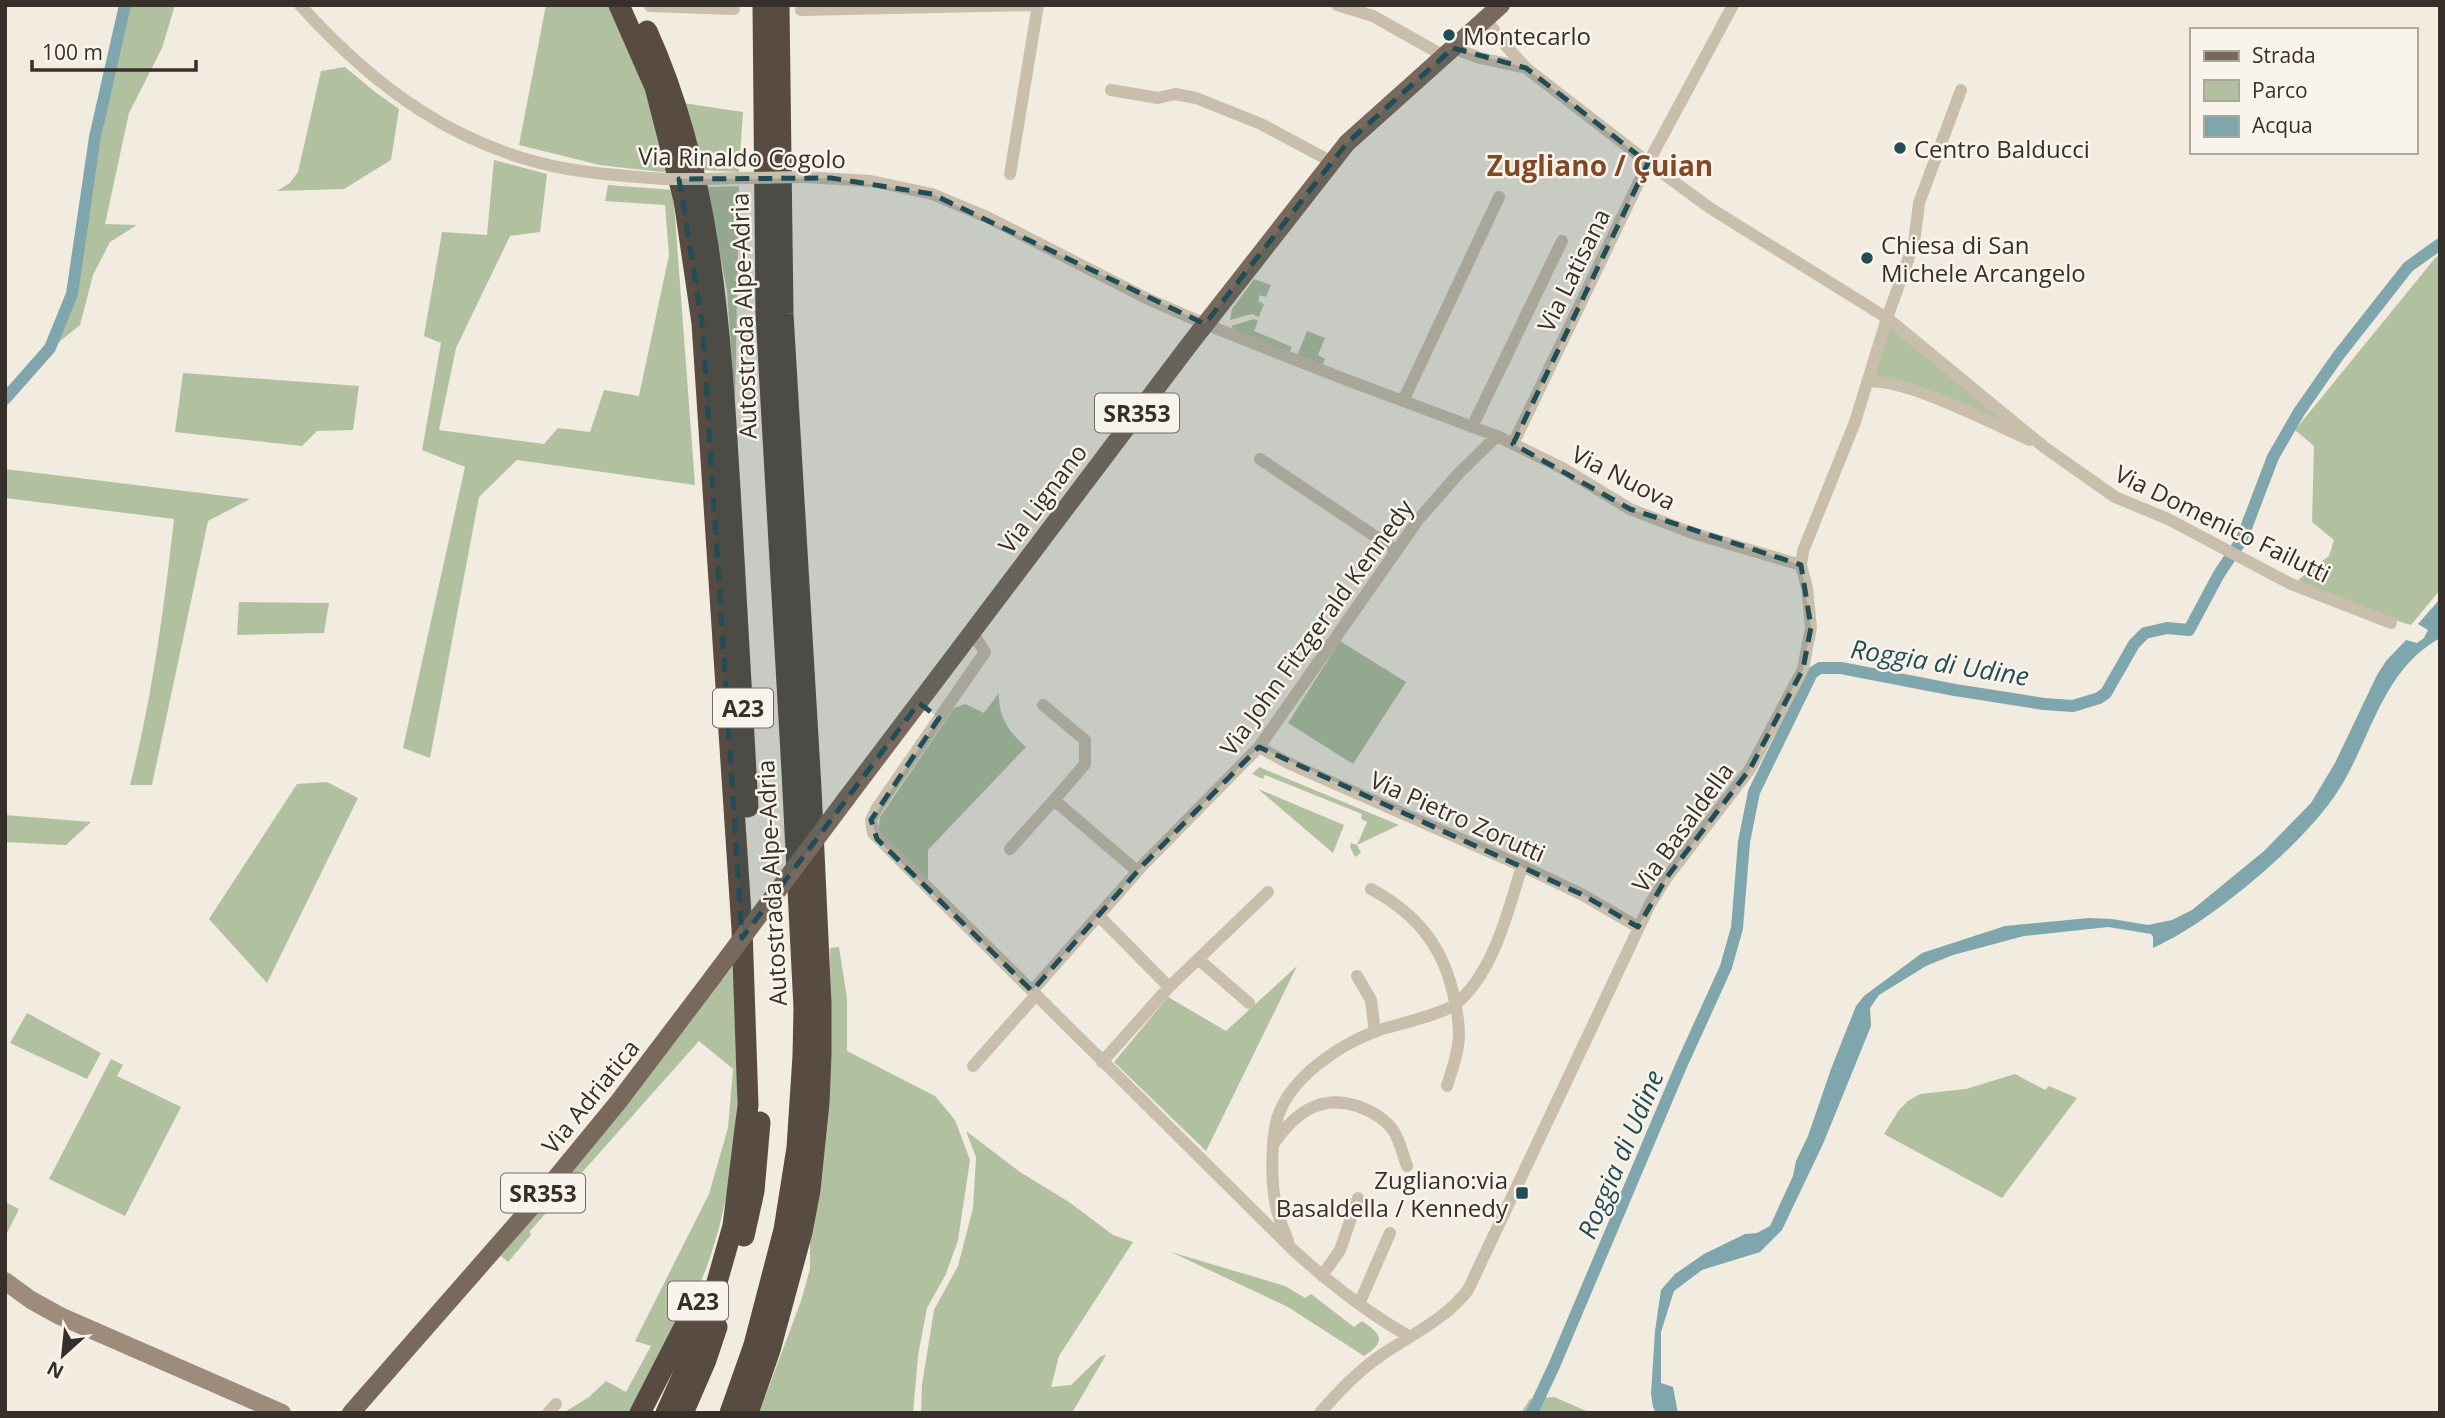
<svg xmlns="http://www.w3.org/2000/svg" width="2445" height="1418" viewBox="0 0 2445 1418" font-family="'Open Sans',sans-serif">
  <rect width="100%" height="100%" fill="#f2ebdf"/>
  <path fill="#b1c09f" d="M128 5H175L162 48 129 113 105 224 137 225 110 242 93 275 80 325 53 347 76 297 101 138Z
    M546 5H608L647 89 670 173 600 165 519 145Z
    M345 67 375 92 399 109 391 160 344 189 277 191 290 183 298 172 321 71Z
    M683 103 743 112 739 172 701 170Z
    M494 160 547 174 540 232 510 236 456 348 439 430 544 444 558 428 590 432 604 390 639 396 669 255 665 205 605 201 608 185 673 190 695 485 517 460 479 497 430 758 403 748 465 467 422 450 441 343 424 336 442 232 487 235Z
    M739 186 735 404 727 290 707 187Z
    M2440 256V590L2411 625 2342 604 2298 580 2329 556 2334 540 2312 522 2314 446 2295 430 2436 257Z
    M1254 279 1271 285 1266 297 1260 295 1258 301 1264 304 1259 317 1252 314 1230 320 1232 309Z
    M1887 318 2044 447 1918 391 1867 382Z
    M1254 319 1258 321 1254 331 1292 347 1289 353 1235 331 1231 326Z
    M1307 331 1325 338 1318 355 1325 359 1322 366 1297 356Z
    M183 373 359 386 353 430 317 431 302 446 175 432Z
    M5 469 250 499 208 521 152 785H130C152 698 164 609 174 519L5 498Z
    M239 602 329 603 324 633 237 635Z
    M1340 641 1406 682 1353 764 1288 723Z
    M999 693C998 717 1009 732 1026 747L928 850V882L883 838 878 829 880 817 954 708 965 704 984 713Z
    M1259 767 1399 825 1357 845 1361 853 1355 857 1350 847 1351 843 1357 845 1367 822 1361 819 1362 814 1265 775 1263 779 1252 774Z
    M327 782 358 798 267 983 209 919 297 784Z
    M1258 789 1344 825 1333 853Z
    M5 815 91 822 66 845 5 842Z
    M839 947 847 998V1051L935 1096 955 1120 970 1160 958 1240 946 1274 927 1308 918 1356 913 1413H759L801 1301 810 1269V1237L831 1055 830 948Z
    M738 960C739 1073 744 1189 695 1295 677 1335 654 1374 633 1413H563L589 1397 606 1381 626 1392 651 1346 635 1341 709 1194 728 1128 733 1069 699 1041 530 1231 531 1235 508 1262 501 1256 623 1108Z
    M1297 966 1206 1151 1114 1062 1168 997 1226 1031Z
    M27 1013 101 1053 87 1079 10 1043Z
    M111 1059 123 1065 117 1076 181 1107 125 1216 49 1179Z
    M2015 1074 2045 1090 2049 1086 2077 1098 2002 1198 1884 1134 1899 1110 1908 1101 1920 1094 1966 1089Z
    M966 1131 1020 1172 1069 1202 1113 1235 1133 1242 1059 1356 1051 1387 1071 1385 1101 1356 1106 1355 1072 1413H921L922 1385 934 1310 958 1266 973 1208 976 1157Z
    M5 1202 19 1209 5 1237Z
    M1171 1252 1285 1286 1305 1298 1311 1294 1354 1327 1362 1321C1381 1334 1387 1341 1364 1356L1288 1307Z
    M1554 1397 1591 1413H1521L1530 1399Z"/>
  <path fill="#7fa6ad" d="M2440 599V638C2381 671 2372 738 2338 791 2305 843 2210 923 2153 948V937L2151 934 2108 927 2024 936 1953 955 1926 966 1879 995 1870 1008 1871 1026 1823 1144 1782 1230 1760 1252 1702 1270 1674 1291 1661 1332V1383L1673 1387 1678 1413H1656L1653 1407 1651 1394 1655 1331 1661 1290 1675 1274 1704 1254 1745 1234 1757 1233 1770 1226 1793 1176 1796 1161 1808 1136 1831 1069 1856 1006 1864 996 1922 953 2005 926 2089 918 2112 919 2148 925 2172 920 2192 910 2264 851 2311 803 2335 763 2377 675 2386 661 2406 640 2417 643 2424 638 2428 630 2418 624Z"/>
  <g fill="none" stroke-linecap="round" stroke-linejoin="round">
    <path stroke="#7fa6ad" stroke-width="12" d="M5 399 50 348 72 294 95 137 125 5
      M1532 1413 1554 1366 1681 1066 1726 967 1737 928 1744 842 1754 792 1812 673 1820 668H1841L1955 690 2044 704 2073 706 2099 698 2106 693 2134 644 2145 633 2167 628 2189 630 2219 574 2241 541 2273 457 2299 412 2338 356 2408 267 2440 244"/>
    <path stroke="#c9bdab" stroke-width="12" d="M300 5C374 87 457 149 568 169 600 175 632 176 663 179
      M1337 5 1373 16 1444 56
      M650 6 734 9
      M801 10 1032 5
      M1486 19 1500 39 1526 68 1650 164 1710 208 1887 318 2044 447 2115 497 2168 519 2291 584 2391 623
      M1453 48 1480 58 1526 68
      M1111 90 1158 98 1175 94 1196 98 1261 124 1332 162
      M1010 174 1038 5
      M803 177 871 181 932 194 987 217 1148 299 1205 324 1339 377 1497 436 1564 469 1630 509 1692 533 1801 565
      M707 179 741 178
      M1867 382C1904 377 1993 424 2030 440
      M1403 401 1499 197
      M1472 427 1562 241
      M1513 444 1648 163 1733 5
      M1260 459 1397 551
      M972 632 985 652 877 808 871 820 873 833 1291 1248C1328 1282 1366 1312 1410 1337
      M1043 705 1085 740V764L1054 800
      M1259 747 1288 763 1522 866 1583 895 1638 927
      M1010 849 1054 800 1137 871
      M1371 889C1419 915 1445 949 1455 1002 1457 1012 1459 1023 1459 1034 1459 1052 1452 1069 1447 1086
      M1098 915 1169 987 1102 1062
      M1198 959 1249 1003
      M1357 976 1371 1000 1375 1032
      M1169 987 1268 892
      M1032 991 1143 865 1259 747 1418 520 1458 474 1497 436
      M973 1066 1036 995
      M1274 1143C1295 1113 1320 1094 1357 1106 1372 1111 1384 1118 1393 1130 1400 1141 1403 1155 1407 1166
      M1288 1241C1283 1228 1277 1215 1275 1201 1271 1179 1271 1137 1278 1116 1292 1076 1338 1046 1376 1031 1395 1025 1443 1014 1456 1004 1494 972 1508 911 1522 866
      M1322 1276 1340 1250 1358 1198
      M1359 1304 1390 1233
      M548 1413 556 1404
      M1320 1413C1338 1392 1357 1372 1380 1356 1410 1335 1445 1320 1468 1290L1650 904 1667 877 1750 769 1803 669 1811 627 1807 588 1801 565 1803 551 1855 422 1887 318 1914 243 1919 203 1961 90"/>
    <path stroke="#9d8c7c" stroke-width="18" d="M5 1281 31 1300 60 1316 282 1413"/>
    <path stroke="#79695c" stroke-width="18" d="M846 799 1189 345 1347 143 1501 5
      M351 1413 541 1196 619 1101 713 977"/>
    <path stroke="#584b41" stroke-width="21" d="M619 5 655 87 684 200 702 323 742 929 748 1105 733 1226 715 1289 693 1353 666 1413
      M647 31C710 170 720 322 729 473 736 584 742 695 748 807
      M744 1236 754 1191 760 1122
      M640 1413 700 1296
      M683 1413 706 1360 717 1327
      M730 1413 754 1345 784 1230 797 1148 803 1056 804 1008 792 772 766 314 763 5
      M748 1413 770 1350 802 1232 810 1190 819 1103 821 1054V1003L811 788 783 314 779 5"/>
    <path stroke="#c9bdab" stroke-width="12" d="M741 178 803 177
      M663 179H707"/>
    <path stroke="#79695c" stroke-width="18" d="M713 977 846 799"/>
  </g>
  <path fill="#214d57" fill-opacity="0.2" stroke="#214d57" stroke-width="5" stroke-dasharray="14 9" stroke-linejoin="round" d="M1453 48 1526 68 1648 163 1513 444 1630 509 1801 565 1811 627 1803 669 1750 769 1667 877 1638 927 1583 895 1259 747 1143 865 1032 991 877 839 871 820 939 718 919 703 742 938 702 323 679 179 831 178 932 194 1205 324 1347 143Z"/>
  <g fill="#214d57" stroke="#f9f4eb" stroke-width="2.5">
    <circle cx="1449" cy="35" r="7"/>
    <circle cx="1900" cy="148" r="7"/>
    <circle cx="1867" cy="258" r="7"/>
    <rect x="1515" y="1186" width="14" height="14" rx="3.5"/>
  </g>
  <g text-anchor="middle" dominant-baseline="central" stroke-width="5" stroke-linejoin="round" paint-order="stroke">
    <g fill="#f9f4eb" stroke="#716b64" stroke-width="2">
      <rect x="1095" y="393.5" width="84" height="39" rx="5"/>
      <rect x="713" y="688.5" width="60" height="39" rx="5"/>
      <rect x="501" y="1173.5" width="84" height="39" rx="5"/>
      <rect x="668" y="1281.5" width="60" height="39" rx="5"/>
    </g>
    <g font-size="23" font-weight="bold" fill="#37302a">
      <text x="1137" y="413">SR353</text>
      <text x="743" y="708">A23</text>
      <text x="543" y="1193">SR353</text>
      <text x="698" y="1301">A23</text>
    </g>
    <g font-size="24" fill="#37302a" stroke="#f9f4eb" text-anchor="start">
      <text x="1463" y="35">Montecarlo</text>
      <text x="1914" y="148">Centro Balducci</text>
      <text x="1881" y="244">Chiesa di San<tspan x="1881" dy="28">Michele Arcangelo</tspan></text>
      <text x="1508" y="1179" text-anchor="end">Zugliano:via<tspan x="1508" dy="28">Basaldella / Kennedy</tspan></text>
    </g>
    <g font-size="24" fill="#37302a" stroke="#f9f4eb">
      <text transform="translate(742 157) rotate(1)">Via Rinaldo Cogolo</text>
      <text transform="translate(1573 270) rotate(-64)">Via Latisana</text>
      <text transform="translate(743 316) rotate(-92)">Autostrada Alpe-Adria</text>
      <text transform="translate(1624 477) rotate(27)">Via Nuova</text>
      <text transform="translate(1042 498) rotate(-53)">Via Lignano</text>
      <text transform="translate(2223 523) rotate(26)">Via Domenico Failutti</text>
      <text transform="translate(1316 627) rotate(-54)">Via John Fitzgerald Kennedy</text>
      <text transform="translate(1458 816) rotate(24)">Via Pietro Zorutti</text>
      <text transform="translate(1682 827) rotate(-54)">Via Basaldella</text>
      <text transform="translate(771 883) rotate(-93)">Autostrada Alpe-Adria</text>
      <text transform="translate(590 1096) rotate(-51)">Via Adriatica</text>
    </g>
    <g font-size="26" font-style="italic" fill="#214d57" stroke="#f9f4eb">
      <text transform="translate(1940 662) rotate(9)">Roggia di Udine</text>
      <text transform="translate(1620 1154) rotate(-67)">Roggia di Udine</text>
    </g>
    <g font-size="28" font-weight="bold" fill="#824827" stroke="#f9f4eb">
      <text x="1600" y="165">Zugliano / Çuian</text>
    </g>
  </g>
  <rect width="2445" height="1418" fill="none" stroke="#37302a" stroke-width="14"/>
  <rect x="2190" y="28" width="228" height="126" fill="#f9f4eb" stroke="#aba69e" stroke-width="2"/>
  <rect x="2204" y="51" width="35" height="10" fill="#79695c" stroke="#aba69e" stroke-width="2"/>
  <text x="2252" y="63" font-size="21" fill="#37302a">Strada</text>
  <rect x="2204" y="80" width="35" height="21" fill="#b1c09f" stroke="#aba69e" stroke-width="2"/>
  <text x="2252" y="98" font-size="21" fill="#37302a">Parco</text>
  <rect x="2204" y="116" width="35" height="21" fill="#7fa6ad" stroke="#aba69e" stroke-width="2"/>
  <text x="2252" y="133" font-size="21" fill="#37302a">Acqua</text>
  <g transform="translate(63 1355) rotate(207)" stroke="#f9f4eb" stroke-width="5" paint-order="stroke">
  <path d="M0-5L12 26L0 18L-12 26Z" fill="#37302a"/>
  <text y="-10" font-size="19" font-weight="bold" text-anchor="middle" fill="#37302a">N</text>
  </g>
  <path d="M32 60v10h164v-10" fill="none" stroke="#37302a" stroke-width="3.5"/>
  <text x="42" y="60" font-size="21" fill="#37302a" stroke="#f9f4eb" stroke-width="5" paint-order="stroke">100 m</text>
</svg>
